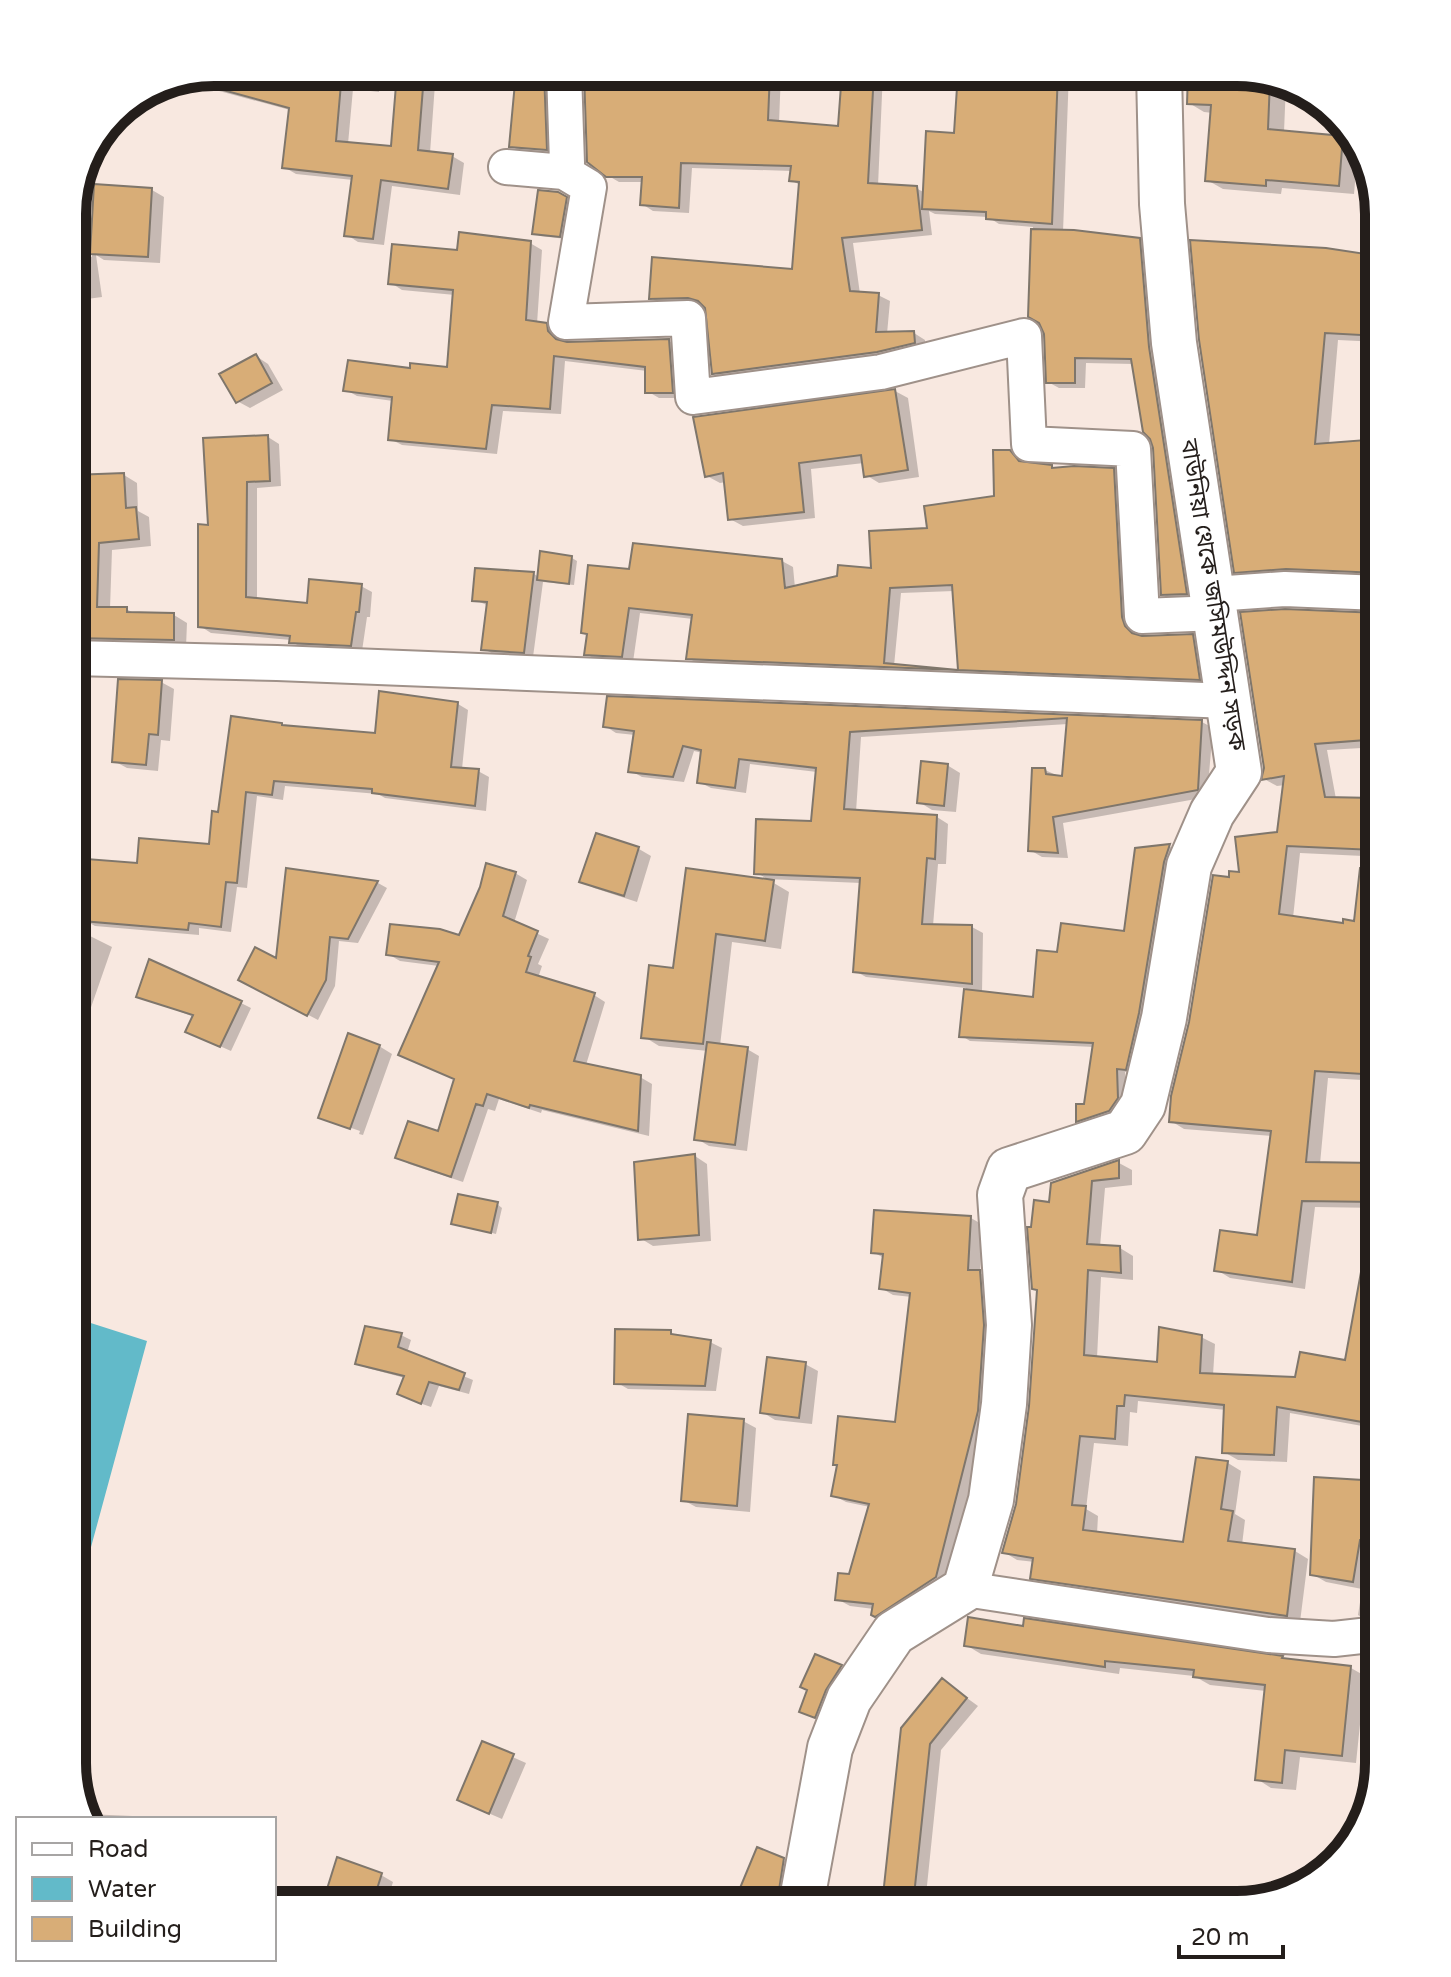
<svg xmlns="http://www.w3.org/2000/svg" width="1451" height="1977" viewBox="0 0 1451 1977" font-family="'Varela Round','Noto Sans Bengali',sans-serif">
  <rect width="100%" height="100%" fill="#f8e8e0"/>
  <path fill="#62bac9" d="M72 1317 147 1341 75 1606 81 1680 76 1724 72 1726Z"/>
  <path fill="#0003" fill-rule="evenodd" d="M214 72H381L379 92 353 89 348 144 393 148 424 77 435 84 430 153 452 156 464 163 460 195 392 186 384 245 358 242 347 235 353 180 296 174 284 167 290 110 208 88 196 81Z
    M518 72H556L557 155 522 152 511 146Z
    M586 72H781L779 123 840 128 844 72H883L878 186 916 188 925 193 956 135 960 72H1069L1063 232 1139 240 1151 247 1197 600H1174L1163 594 1155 448 1134 364 1086 363 1085 388H1059L1048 382 1046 334 1041 322 1030 316 1033 227 999 224 988 217 935 214 929 211 932 235 853 243 860 294 878 295 890 301 887 334 914 333 925 340V349L724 379 714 373 707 307 701 303 662 304 651 298 794 272 800 185 791 180 792 171 692 168 689 213 653 211 642 204 644 182H619L607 175Z
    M1246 72 1286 84 1284 132 1342 138 1358 147 1354 194 1282 188 1281 194 1223 189 1207 180 1213 113 1204 112 1189 103Z
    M96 186 152 190 164 197 160 263 104 260 96 255 102 297 72 301V253L83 252 92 257Z
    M557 193 572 202 566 239 540 236 534 233Z
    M530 243 542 250 537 324 546 325 558 332 563 343 669 341 680 347 684 398H659L647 391V371L565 361 561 414 503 411 497 454 402 445 390 439 393 401 357 396 346 390 411 370 449 369 455 295 402 290 391 283 459 252Z
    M1379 257V342L1338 340 1329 445 1379 440V579H1249L1236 571 1201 340Z
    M256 356 268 364 283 390 250 408 237 401Z
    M895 391 908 398 919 477 879 483 866 475 864 463 811 469 815 518 743 526 730 519 726 482 720 483 707 476Z
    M268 437 279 444 281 486 257 488V600L309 605 361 586 372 592 370 617H367L362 651 302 649 291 640 211 633 200 626 211 527Z
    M1010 452 1026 464 1056 470H1113L1124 476 1132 624 1135 634 1138 637 1192 636 1203 642 1210 685 699 664 688 658 693 619 640 613 633 662 597 660 586 654 589 635 583 632 631 571 782 561 793 567 795 588 873 570 929 530 996 498ZM954 591 960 672 894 666 901 593Z
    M124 475 137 483 138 511 149 517 151 546 112 550 110 609H126L136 614 174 615 187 623 186 647 72 651V477Z
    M572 558 577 561 574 585 543 582 533 657 493 654 483 648 489 606 475 600 477 570 534 574 539 577Z
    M1379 615V747L1327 750 1336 799 1379 800V1081L1328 1078 1320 1164 1379 1165V1208L1315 1207 1305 1289 1230 1278 1217 1270 1258 1237 1272 1136 1184 1129 1171 1121 1231 879 1241 874 1279 834 1285 785 1277 786 1264 779ZM1300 853 1363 856 1356 923 1345 925 1293 918Z
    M161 682 174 689 170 741 161 740 158 771 127 768 114 761Z
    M609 698 1202 722 1213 728 1207 797 1063 823 1068 858 1042 857 1030 850 1045 770 1063 778 1068 724 861 737 856 812 937 817 948 824 946 864H938L933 926 972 927 983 933 982 993 1035 999 1059 954 1126 933 1136 850 1169 846 1177 851 1134 1073 1125 1072 1126 1103 1118 1115 1087 1125 1078 1120 1086 1106 1094 1047 970 1041 962 1036 966 988 866 977 855 971 861 883 767 879 789 892 781 949 732 942 720 1046 747 1049 759 1056 747 1151 709 1146 697 1139 708 1051 659 1046 643 1036 675 970 772 882 756 872 812 823 817 772 750 764 746 793 711 788 699 782 703 753 694 751 684 782 642 777 631 771 635 735 616 733 605 726Z
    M458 704 468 710 462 769 478 771 489 777 486 811 385 798 378 794 285 786 283 800 257 796 247 888 237 887 231 932 199 928V935L95 926 84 920 139 865 210 846 220 814 286 727 377 735Z
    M947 765 960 773 956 812 932 810 919 802Z
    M597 835 639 849 651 856 637 902 594 888 582 881Z
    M288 871 378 883 387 888 358 943 339 941 335 986 318 1020 240 979 278 961Z
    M515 873 527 880 514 923 549 939 538 964 542 966 538 978 594 995 605 1002 586 1065 640 1077 652 1084 649 1136 542 1110 541 1113 499 1099 495 1111 488 1109 463 1182 409 1164 398 1157 439 1134 456 1080 439 966 400 961 388 954 460 937Z
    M72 927 112 947 88 1016 72 1010Z
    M139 996 241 1003 251 1008 231 1051 197 1036 194 1017Z
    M379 1046 392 1054 363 1135 359 1134 360 1131 331 1121V1123L321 1117Z
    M695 1156 707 1164 711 1241 653 1246 640 1238Z
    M1119 1163 1132 1170V1185L1105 1188 1100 1247 1120 1248 1133 1256V1280L1101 1277 1097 1358 1159 1364 1201 1337 1215 1344 1213 1375 1297 1379 1347 1363 1379 1276V1429L1290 1413 1287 1462 1238 1460 1224 1452 1226 1410 1138 1401 1137 1413 1130 1412 1128 1446 1094 1443 1086 1509 1098 1516 1097 1534 1185 1544 1198 1459 1228 1463 1241 1471 1235 1514 1245 1520 1242 1545 1295 1551 1308 1559 1300 1622 1046 1585 1032 1578 1035 1562 1017 1560 1004 1552 1018 1504 1031 1406 1039 1291 1034 1288 1051 1204Z
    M497 1204 502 1208 496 1234 454 1223Z
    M971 1218 983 1225 980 1273 992 1280 990 1419 948 1584 889 1623 873 1614 874 1609 850 1606 837 1599 850 1577 870 1507 846 1502 833 1495 897 1425 912 1297 893 1295 881 1288 884 1258 873 1252Z
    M670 1332 680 1338 710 1342 722 1348 716 1391 628 1389 616 1382Z
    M401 1335 411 1340 407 1353 473 1380 469 1394 439 1386 431 1407 408 1399 405 1378 367 1368 358 1363Z
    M805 1364 818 1371 812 1424 775 1420 762 1412Z
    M743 1421 756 1428 750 1512 696 1507 683 1500Z
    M1379 1483V1623L1372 1624 1358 1615 1362 1589 1326 1582 1312 1574Z
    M966 1645 1282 1658 1287 1661 1351 1668 1365 1676 1356 1763 1300 1757 1296 1790 1271 1788 1257 1779 1266 1691 1210 1685 1194 1676 1120 1668 1119 1674 981 1654Z
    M816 1656 853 1674 828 1724 801 1711 809 1690Z
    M942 1680 978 1706 941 1750 925 1905H883Z
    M483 1744 526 1763 502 1819 472 1806Z
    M86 1814 156 1817 160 1819H87Z
    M783 1860 796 1867 780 1905 742 1887Z
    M381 1875 393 1882 386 1905H324Z"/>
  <path fill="#d8ad77" stroke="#7f766b" stroke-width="2" fill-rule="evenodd" d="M214 72H342L336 141 391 146 397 73 424 75 418 150 453 154 448 189 381 180 373 239 344 236 352 176 282 168 289 108 190 81Z
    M516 72H544L547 150 509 147Z
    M584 72H770L768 120 838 126 842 72H874L868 183 917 186 922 230 842 238 850 291 879 293 876 332 914 331 915 343 877 352 712 374 705 308 698 301 688 298 649 299 652 257 792 269 799 182 789 181 791 166 681 163 679 208 640 205 642 177H606L587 162Z
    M958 72H1058L1052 224 986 219V212L922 209 926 131 954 133Z
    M1188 72H1246L1270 80 1268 129 1343 136 1339 186 1266 180V186L1205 181 1211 105 1187 104Z
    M94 184 152 188 148 257 90 254Z
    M538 190 558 192 567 197 560 237 532 234Z
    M1031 229 1074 230 1140 238 1149 347 1187 594 1161 595 1153 448 1150 439 1143 432 1131 359 1075 358V383H1046L1044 334 1039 323 1028 317Z
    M459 232 531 241 526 320 547 323 548 331 556 339 567 342 669 339 673 393H645V367L554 356 550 409 492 405 486 449 388 440 392 397 343 391 348 360 410 368V363L447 367 453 290 388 284 392 244 457 250Z
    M1190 240 1326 248 1379 256V336L1325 333 1315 444 1379 439V573L1286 569 1234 573 1199 340Z
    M256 354 272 383 236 403 219 374Z
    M895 389 908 470 864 477 861 455 799 463 804 512 728 520 723 473 705 477 693 417Z
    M268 435 270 481 247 482 246 597 307 603 309 579 362 584 359 612H356L351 646 289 643 290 636 198 627V524L208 525 203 438Z
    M993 450H1010L1019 461 1052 465V468L1074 466 1114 468 1122 617 1125 626 1132 633 1142 636 1193 634 1200 680 686 659 692 615 629 608 622 657 584 655 587 634 581 633 588 565 629 569 633 543 782 559 785 588 837 576 838 565 871 568 869 531 927 528 924 506 994 496ZM952 585 958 670 884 663 890 588Z
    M124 473 126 508 136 507 139 539 99 543 97 607H127V612L174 613V640L72 638V475Z
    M540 551 572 556 569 584 537 580Z
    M475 568 534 572 524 653 481 650 487 602 472 601Z
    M1285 609 1379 613V739L1315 744 1325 797 1375 798 1374 850 1287 846 1279 914 1343 923V919L1354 921 1360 868 1379 869V948L1377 947 1373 975H1369L1362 1027 1379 1029V1075L1315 1071 1306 1162 1379 1163V1202L1302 1201 1292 1282 1214 1271 1220 1230 1257 1235 1271 1131 1169 1122 1171 1096 1189 1022 1213 875 1229 877V871L1239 872 1235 837 1277 832 1284 776 1261 780 1264 768 1240 612Z
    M118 679 162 680 158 735 149 734 146 765 112 762Z
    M379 691 458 702 451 767 479 769 475 806 372 793V789L274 781 272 795 246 792 237 883 226 882 221 927 189 923 188 930 82 921 87 859 137 863 139 838 209 844 212 811 218 812 231 716 282 723V725L375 733Z
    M607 696 1202 720 1198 790 1053 817 1058 853 1028 851 1032 768H1045L1046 774 1062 776 1067 718 850 732 844 809 937 815 935 859 927 858 922 924 972 925V984L853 972 860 878 754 874 756 819 811 821 816 768 739 759 735 788 697 783 701 750 683 746 673 777 628 772 634 731 603 727Z
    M921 761 948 764 944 806 917 803Z
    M596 833 639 847 624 896 579 882Z
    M1170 844 1164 862 1139 1013 1126 1070 1117 1069 1118 1098 1109 1111 1076 1122V1104H1084L1093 1043 959 1037 964 989 1033 997 1037 950 1057 952 1061 923 1124 931 1135 848Z
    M486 863 516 872 503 916 538 931 528 956 531 957 526 972 595 993 574 1061 641 1075 638 1131 530 1105 529 1108 487 1094 483 1106 476 1104 451 1177 395 1158 408 1121 438 1131 454 1079 398 1055 439 962 386 955 390 924 440 929 459 935 480 887Z
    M286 868 378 881 348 939 330 937 326 980 307 1016 238 980 255 947 276 958Z
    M686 868 774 880 765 941 716 934 703 1044 641 1038 649 965 673 968Z
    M149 959 242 1001 220 1047 185 1032 193 1015 136 997Z
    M348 1033 380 1045 350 1129 318 1118Z
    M707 1042 748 1047 735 1145 694 1140Z
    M695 1154 699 1235 638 1240 634 1162Z
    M1119 1160V1178L1092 1181 1087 1244 1120 1246 1121 1273 1088 1270 1084 1355 1157 1362 1159 1327 1202 1335 1200 1373 1295 1377 1300 1352 1345 1360 1365 1250 1379 1252V1425L1277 1407 1274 1455 1222 1453 1224 1405 1125 1395 1124 1406H1117L1115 1439 1080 1436 1072 1505 1086 1506 1083 1530 1183 1542 1196 1457 1228 1461 1221 1509 1233 1511 1228 1541 1295 1549 1287 1616 1030 1579 1033 1558 1002 1553 1016 1504 1029 1406 1037 1290 1032 1289 1027 1227H1031L1034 1200 1049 1202 1051 1183Z
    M458 1194 498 1202 491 1233 451 1224Z
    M874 1210 971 1216 968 1270H980L984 1325 978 1411 936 1577 875 1617 871 1615 873 1604 835 1600 838 1573 849 1574 869 1504 831 1496 837 1465H833L838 1416 895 1422 910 1293 879 1289 883 1254 871 1253Z
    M365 1326 402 1333 398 1347 465 1373 459 1390 429 1382 421 1404 397 1394 404 1376 355 1364Z
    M615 1329 671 1330V1334L711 1340 705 1386 614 1384Z
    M767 1357 806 1362 799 1418 760 1413Z
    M688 1414 744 1419 737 1506 681 1501Z
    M1314 1477 1379 1481V1541L1360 1540 1353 1582 1310 1575Z
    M968 1617 1023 1626 1024 1618 1283 1656 1282 1658 1351 1666 1342 1756 1285 1750 1282 1783 1255 1780 1265 1685 1193 1677 1194 1670 1105 1661V1667L964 1646Z
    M815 1654 842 1665 826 1690 815 1718 799 1712 807 1690 800 1687Z
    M942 1678 967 1698 930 1744 913 1905H882L901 1728Z
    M482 1741 514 1754 489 1814 457 1800Z
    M757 1847 784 1858 777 1903 740 1888Z
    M337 1857 382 1873 372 1905H322Z"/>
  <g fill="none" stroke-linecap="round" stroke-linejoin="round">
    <g stroke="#9f9189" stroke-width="38">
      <path id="minor" d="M506 167 564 172 589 187 566 322 688 318 693 397 881 372 1024 336 1029 444 1133 449 1142 616 1217 613
        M564 172 567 163 564 72
        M1214 594 1285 589 1379 593
        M72 658 277 663 1229 701
        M965 1589 1268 1635 1334 1639 1379 1634"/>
    </g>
    <g stroke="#9f9189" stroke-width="48">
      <path id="tertiary" d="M801 1905 830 1748 849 1699 894 1633 965 1589 991 1500 1004 1404 1009 1325 1000 1195 1009 1170 1125 1132 1143 1105 1164 1018 1189 866 1212 813 1239 772 1174 343 1162 204 1159 72"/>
    </g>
    <use href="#minor" stroke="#fff" stroke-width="34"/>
    <use href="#tertiary" stroke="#fff" stroke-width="44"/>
  </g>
  <g text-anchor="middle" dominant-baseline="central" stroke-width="8" stroke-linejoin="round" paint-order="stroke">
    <g font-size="24" fill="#241e1b" stroke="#fff">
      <text transform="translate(1213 595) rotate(81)">বাউনিয়া থেকে জসিমউদ্দিন সড়ক</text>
    </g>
  </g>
  <path d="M0 0H1451V1977H0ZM214 86H1237A128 128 0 0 1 1365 214V1763A128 128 0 0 1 1237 1891H214A128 128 0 0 1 86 1763V214A128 128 0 0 1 214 86Z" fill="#fff" fill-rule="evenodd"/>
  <path fill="none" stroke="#241e1b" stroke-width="10" d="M214 86H1237A128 128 0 0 1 1365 214V1763A128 128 0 0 1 1237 1891H214A128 128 0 0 1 86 1763V214A128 128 0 0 1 214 86Z"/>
  <rect x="16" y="1817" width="260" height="144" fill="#ffffff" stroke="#a7a5a4" stroke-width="2"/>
  <rect x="32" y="1843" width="40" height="12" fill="#ffffff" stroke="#a7a5a4" stroke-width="2"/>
  <text x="88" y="1857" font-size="24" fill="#241e1b">Road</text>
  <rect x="32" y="1877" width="40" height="24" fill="#62bac9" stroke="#a7a5a4" stroke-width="2"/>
  <text x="88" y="1897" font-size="24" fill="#241e1b">Water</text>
  <rect x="32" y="1917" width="40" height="24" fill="#d8ad77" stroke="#a7a5a4" stroke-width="2"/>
  <text x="88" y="1937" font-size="24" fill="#241e1b">Building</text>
  <path d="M1179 1945v12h104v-12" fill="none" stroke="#241e1b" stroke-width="4"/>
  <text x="1191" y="1945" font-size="24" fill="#241e1b" stroke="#ffffff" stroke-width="6" paint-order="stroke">20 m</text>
</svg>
